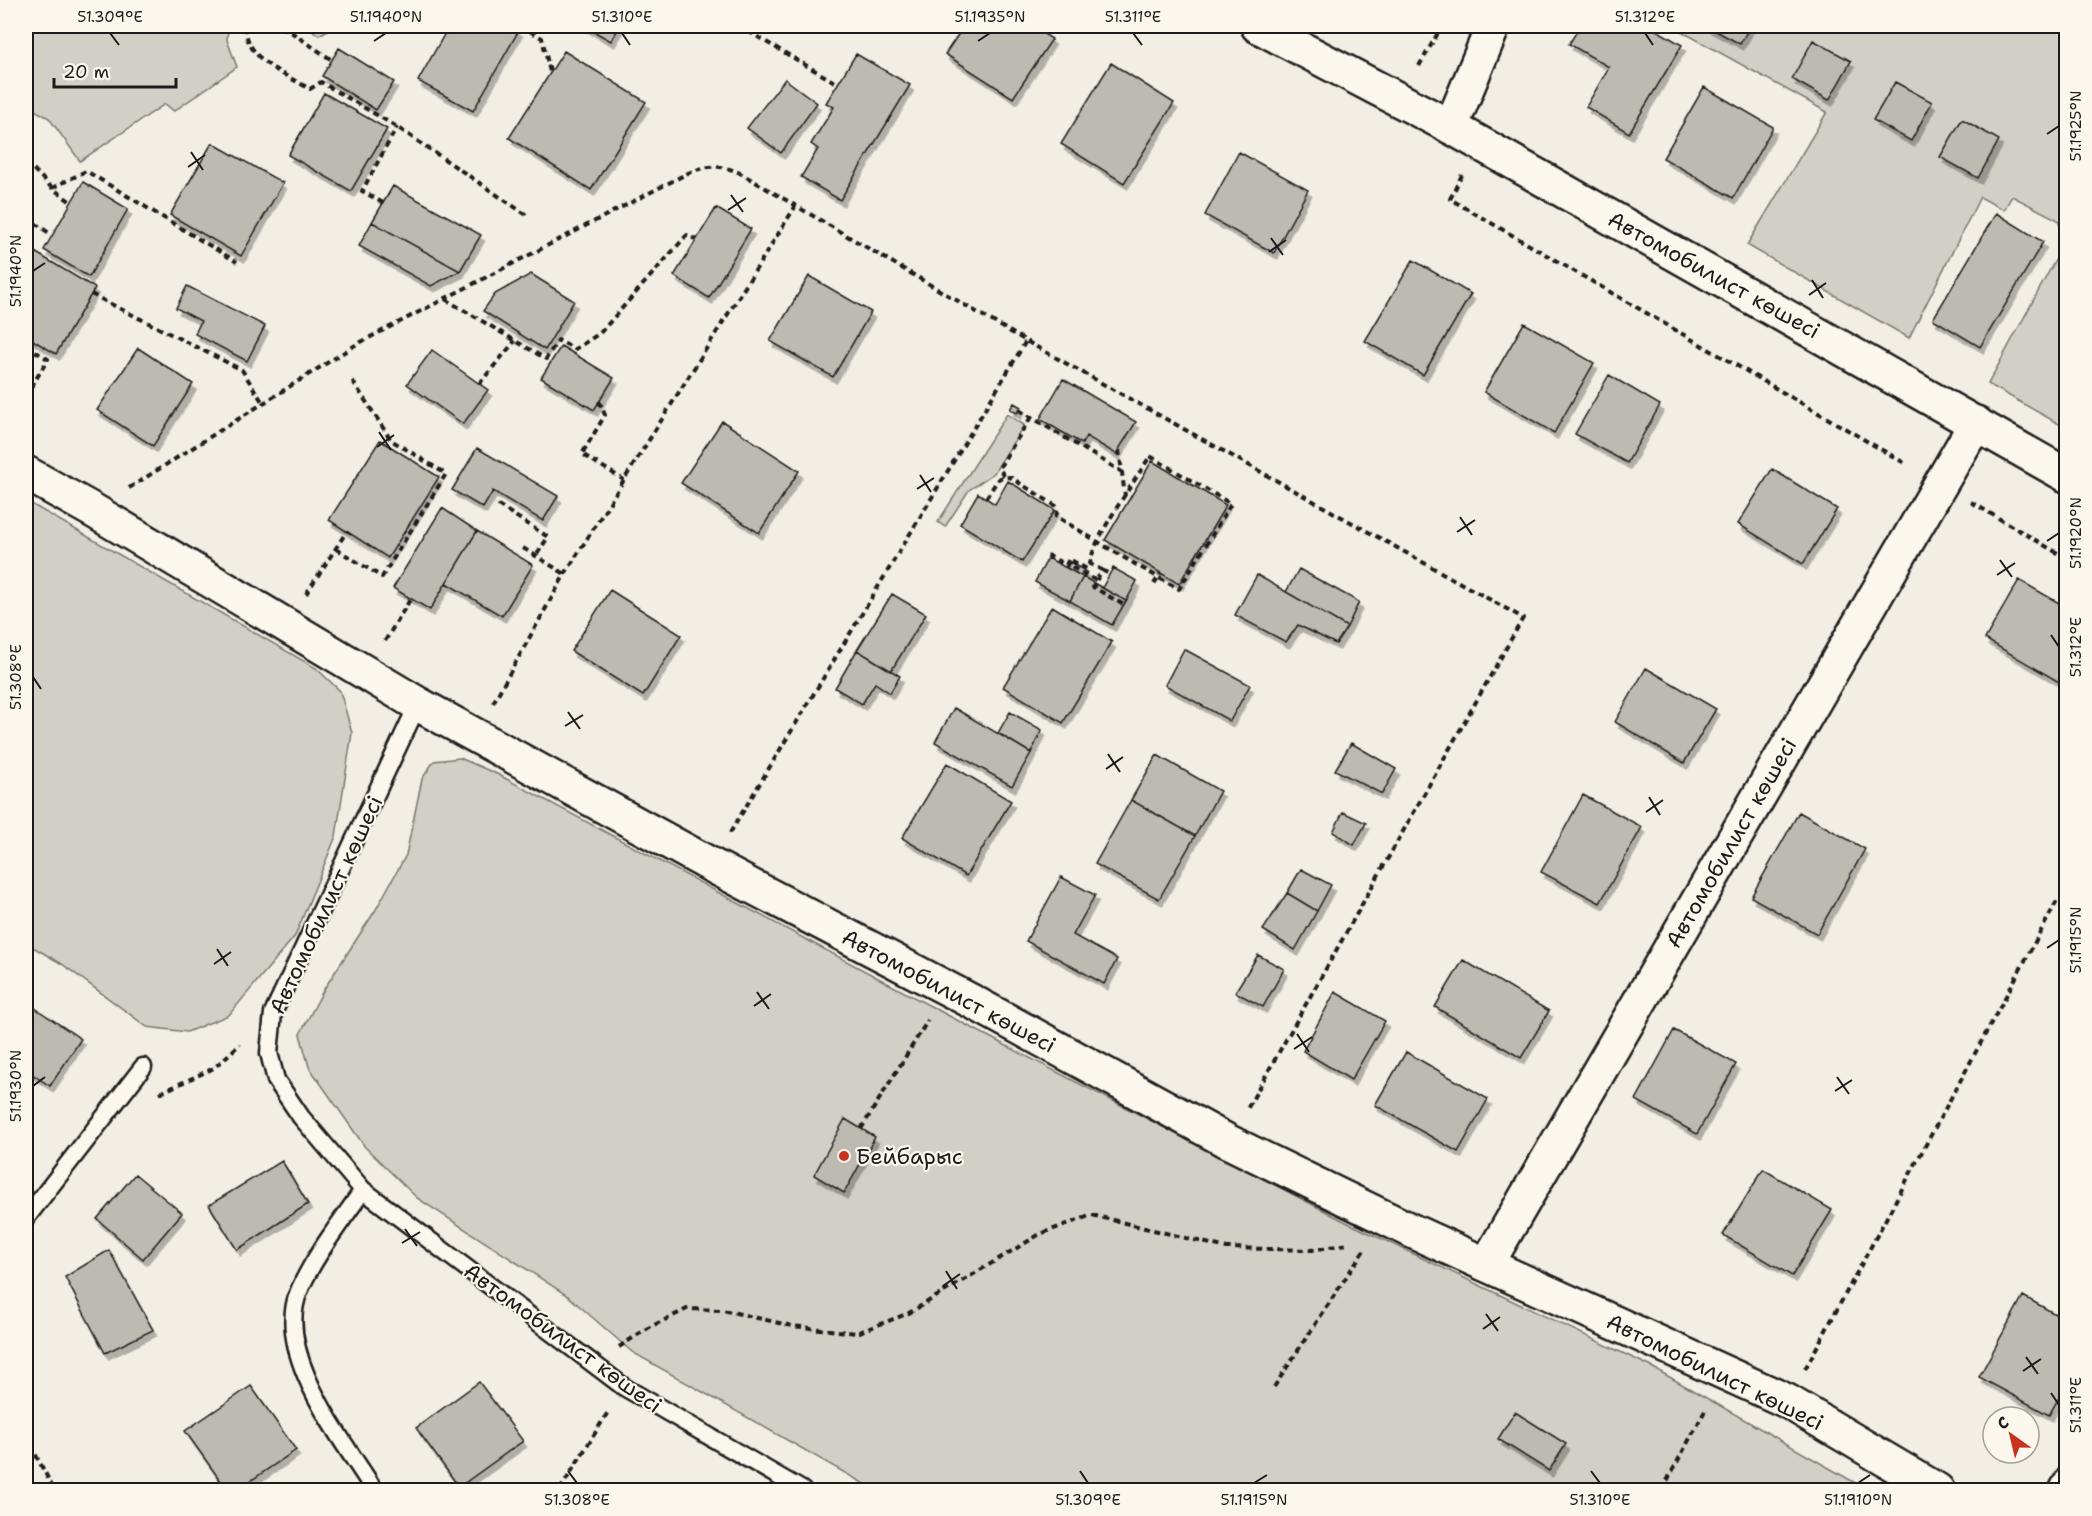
<svg xmlns="http://www.w3.org/2000/svg" width="2092" height="1516" viewBox="0 0 2092 1516" font-family="'Shantell Sans',sans-serif">
  <defs>
    <filter id="shadow"><feDropShadow dx="3.5" dy="6" stdDeviation="0" flood-color="#0004"/></filter>
  </defs>
  <rect width="100%" height="100%" fill="#f2eee4"/>
  <filter id="ink" filterUnits="userSpaceOnUse"><feTurbulence type="fractalNoise" baseFrequency=".0167" numOctaves="2"/><feDisplacementMap in="SourceGraphic" scale="12" xChannelSelector="R" yChannelSelector="G"/><feConvolveMatrix kernelMatrix="1 2 1 2 8 2 1 2 1" color-interpolation-filters="sRGB"/></filter>
  <g filter="url(#ink)">
    <path fill="#d2cfc6" stroke="#777671" stroke-width="1.5" d="M26 26H228L227 40 237 67 174 111 165 104 80 161 49 118 26 105Z
      M305 26H335L319 35Z
      M1672 26H2066V428L1988 384 2065 242 2058 220 2012 196 2004 210 1980 197 1909 338 1747 245 1827 112Z
      M1007 414 1024 425 994 473 969 490 945 527 938 522Z
      M26 501 316 668 340 691 352 733 336 836 295 936 229 1015 187 1032 147 1027 62 964 26 943Z
      M460 758 499 775 951 1017 1346 1222 1650 1366 1868 1490H875L632 1352 568 1296 417 1198 365 1147 309 1067 300 1034 324 989 375 911 406 855 422 779 434 761Z"/>
    <path fill="#bdbab1" stroke="#1c1c1c" stroke-width="1.5" filter="url(#shadow)" d="M449 26H510L519 30 473 111 418 81Z
      M584 26H620L611 41Z
      M964 26H1031L1052 39 1013 98 945 54Z
      M1580 26H1650L1682 45 1629 133 1586 107 1609 67 1569 44Z
      M1707 26H1750L1740 44Z
      M1813 40 1851 61 1829 100 1792 79Z
      M339 48 394 82 376 110 322 76Z
      M564 51 646 102 591 190 509 138Z
      M856 54 910 85 840 200 801 177 818 149 811 144 834 107 826 103Z
      M1111 63 1174 103 1124 183 1061 144Z
      M785 79 817 103 781 153 747 128Z
      M1895 82 1932 102 1911 141 1873 120Z
      M1704 87 1773 127 1733 198 1663 158Z
      M324 93 387 129 351 191 288 155Z
      M1962 119 1999 140 1978 178 1940 157Z
      M212 143 283 183 241 256 170 215Z
      M1239 152 1308 190 1274 253 1205 215Z
      M83 182 128 209 89 277 44 250Z
      M393 186 481 235 460 271 372 222Z
      M716 208 751 229 709 298 674 276Z
      M1996 213 2043 242 1980 347 1933 319Z
      M372 222 460 271 431 286 359 246Z
      M33 251 95 288 56 354 26 336V264Z
      M1413 260 1471 294 1423 375 1365 341Z
      M531 274 574 301 545 350 483 311 495 294Z
      M809 276 871 312 833 377 770 341Z
      M187 286 265 326 247 361 195 334 201 321 176 308Z
      M1524 323 1594 363 1554 433 1484 392Z
      M561 346 614 378 594 410 541 378Z
      M138 348 193 384 153 446 97 410Z
      M432 350 488 390 463 424 407 384Z
      M1609 375 1660 405 1627 463 1575 434Z
      M1063 379 1136 422 1116 454 1086 436 1082 444 1040 419Z
      M1014 403 1021 407 1017 413 1010 409Z
      M722 421 799 471 759 533 681 483Z
      M380 440 439 477 388 558 329 520Z
      M477 448 558 496 543 521 493 491 483 508 452 490Z
      M1152 461 1226 505 1179 584 1105 540Z
      M1772 469 1837 509 1803 564 1738 524Z
      M1008 481 1055 510 1022 562 960 524 978 493 995 504Z
      M442 508 477 531 430 610 393 588Z
      M477 531 533 565 502 616 446 583Z
      M1048 558 1083 577 1070 601 1035 582Z
      M1070 562 1087 572 1083 577 1067 568Z
      M1113 568 1137 581 1126 601 1102 588Z
      M1299 569 1359 602 1347 627 1286 592Z
      M1257 575 1347 627 1336 644 1298 625 1286 642 1235 615Z
      M1083 577 1126 601 1112 625 1070 601Z
      M2019 580 2066 607V686L1985 639Z
      M610 590 681 635 643 696 571 651Z
      M892 594 926 614 891 671 857 650Z
      M1052 606 1112 642 1063 723 1003 687Z
      M1184 649 1250 685 1230 721 1165 685Z
      M857 650 900 676 890 693 875 683 862 704 835 688Z
      M1646 668 1716 709 1684 763 1615 722Z
      M954 708 1031 753 1012 786 935 742Z
      M1010 712 1042 730 1031 753 998 733Z
      M1351 743 1396 769 1382 794 1335 770Z
      M1157 755 1220 791 1195 836 1131 800Z
      M947 763 1011 801 966 876 902 838Z
      M1583 795 1642 827 1600 903 1541 872Z
      M1131 800 1195 836 1159 899 1095 864Z
      M1343 812 1366 823 1354 845 1333 832Z
      M1799 812 1865 849 1817 934 1751 897Z
      M1301 869 1331 885 1317 911 1287 893Z
      M1061 877 1095 895 1073 935 1117 959 1104 984 1026 941Z
      M1287 893 1317 911 1295 950 1263 930Z
      M1258 955 1284 969 1263 1007 1235 992Z
      M1463 960 1549 1011 1521 1058 1435 1007Z
      M1335 992 1385 1021 1351 1080 1303 1051Z
      M26 1002 81 1039 50 1086 26 1070Z
      M1674 1030 1736 1064 1697 1134 1636 1100Z
      M1406 1052 1488 1099 1458 1152 1375 1105Z
      M845 1119 875 1137 844 1193 814 1175Z
      M282 1161 308 1204 237 1250 209 1205Z
      M1763 1169 1832 1210 1792 1276 1723 1235Z
      M135 1174 182 1213 143 1259 97 1219Z
      M109 1250 153 1330 105 1353 65 1277Z
      M2023 1296 2066 1320V1385L2049 1415 1979 1377Z
      M479 1382 523 1441 459 1487 416 1428Z
      M251 1386 296 1450 237 1490H227L185 1431Z
      M1515 1412 1566 1444 1549 1471 1498 1439Z"/>
    <g fill="none" stroke-linecap="round" stroke-linejoin="round">
      <g stroke="#1c1c1c" stroke-width="21">
        <path id="service" d="M418 704 273 1013 269 1053 276 1080 301 1117 363 1190 624 1387 802 1490
          M363 1190C341 1222 314 1256 299 1291 273 1354 343 1439 374 1490
          M26 1218 143 1067
          M2057 1490 2066 1474"/>
      </g>
      <g stroke="#1c1c1c" stroke-width="38">
        <path id="minor" d="M1451 127 1493 26
          M26 473 94 511 418 704 713 866 973 1002 1227 1141 1412 1231 1787 1401 1937 1490
          M1487 1264 1976 423"/>
      </g>
      <g stroke="#1c1c1c" stroke-width="38">
        <path id="tertiary" d="M1258 26 1451 127 2066 475"/>
      </g>
      <path stroke="#1c1c1c" stroke-width="4" stroke-dasharray="6 4.5" stroke-linecap="butt" d="M245 26C247 61 283 73 310 89L321 82 397 127 528 216
        M282 26 332 60
        M521 26 542 38 550 72
        M739 26 838 84
        M923 26 930 30
        M1419 66 1442 26
        M26 162 52 188 71 202
        M1462 175 1450 199 1908 465
        M52 188 86 171 237 262
        M383 203 362 191 397 127
        M26 217 52 235
        M91 294 242 370 263 403
        M445 299 546 359 558 340 575 349 600 333 687 235 697 240
        M26 346 48 359 26 396
        M479 384 515 341
        M599 401 605 415 582 454 624 480
        M1019 410 1122 472
        M1119 450 1125 496
        M1004 476 999 468 1031 417
        M129 488 357 344 688 173C708 165 720 164 740 173L1026 341 1523 618 1247 1109
        M986 498 999 478 1010 477 1056 506 1058 510 1056 516C1096 541 1137 566 1179 589L1231 504 1150 456C1134 483 1093 538 1090 564
        M1971 502 2066 558
        M498 505 548 537 536 556
        M523 548 565 574
        M336 549 382 577 446 474 391 440 352 380
        M1047 555 1066 565 1069 559 1087 569 1090 564 1102 570 1093 587 1124 605
        M1072 567 1097 581
        M1102 570 1109 574
        M1154 584 1161 573
        M306 594 347 531
        M385 641 411 598
        M493 703 565 574 795 207
        M730 833 1026 341
        M160 1093 214 1068 240 1044
        M861 1129 928 1020
        M619 1347 648 1328 687 1309 723 1310 792 1326 857 1333 909 1313 1040 1234 1092 1215 1227 1248 1312 1250 1348 1244
        M1805 1369 2056 903 2066 909
        M1274 1387 1364 1250
        M26 1436 54 1490
        M560 1490 608 1412
        M1662 1490 1707 1407"/>
      <use href="#service" stroke="#fbf7ec" stroke-width="16"/>
      <use href="#minor" stroke="#fbf7ec" stroke-width="33"/>
      <use href="#tertiary" stroke="#fbf7ec" stroke-width="33"/>
    </g>
  </g>
  <path fill="none" stroke="#1c1c1c" stroke-width="2" d="M110 33 119 45M622 33 630 45M1133 33 1142 45M1645 33 1653 45M374 41 386 33M978 41 990 33M2047 134 2059 126M191 152 203 170M188 167 205 155M731 195 743 212M728 210 746 198M1271 238 1283 255M1269 252 1286 240M33 271 45 263M1812 280 1823 298M1809 295 1826 283M379 432 391 450M377 447 394 435M920 475 931 492M917 489 934 478M1460 517 1472 535M1457 532 1475 520M2047 541 2059 533M2000 560 2012 577M1997 575 2015 563M2051 635 2059 647M33 677 41 689M568 712 580 729M565 726 583 715M1108 754 1120 772M1106 769 1123 757M1649 797 1660 815M1646 812 1663 800M2047 948 2059 940M217 949 228 966M214 964 231 952M757 992 769 1009M754 1006 771 994M1297 1034 1309 1052M1294 1049 1312 1037M1837 1077 1849 1094M33 1086 45 1077M1835 1091 1852 1080M405 1229 417 1246M402 1243 420 1232M946 1271 957 1289M943 1286 960 1274M1486 1314 1498 1331M1483 1329 1500 1317M2026 1357 2038 1374M2023 1371 2041 1359M2051 1393 2059 1405M568 1471 577 1483M1080 1471 1088 1483M1591 1471 1600 1483M1254 1483 1267 1475M1858 1483 1870 1475"/>
  <circle fill="#c8321e" stroke="#fbf7ec" stroke-width="2" cx="844" cy="1156" r="6"/>
  <g text-anchor="middle" dominant-baseline="central" stroke-width="4.5" stroke-linejoin="round" paint-order="stroke">
    <g font-size="22" fill="#1c1c1c" stroke="#fbf7ec">
      <text transform="translate(1714 275) rotate(29)">Автомобилист көшесі</text>
      <text transform="translate(1731 843) rotate(-60)">Автомобилист көшесі</text>
      <text transform="translate(326 905) rotate(-65)">Автомобилист көшесі</text>
      <text transform="translate(949 991) rotate(28)">Автомобилист көшесі</text>
      <text transform="translate(563 1338) rotate(36)">Автомобилист көшесі</text>
      <text transform="translate(1715 1372) rotate(26)">Автомобилист көшесі</text>
    </g>
    <g font-size="22" fill="#1c1c1c" stroke="#fbf7ec" text-anchor="start">
      <text x="856" y="1156">Бейбарыс</text>
    </g>
  </g>
  <rect width="2092" height="1516" fill="none" stroke="#fbf7ec" stroke-width="66"/>
  <g transform="translate(2011 1435) rotate(326)"><circle r="28" fill="#fbf7ec" stroke="#a29f99" stroke-width="1.5"/>
  <path d="M0-4.5L10 22L0 15L-10 22Z" fill="#c8321e"/>
  <text y="-9" font-size="16" font-weight="bold" text-anchor="middle" fill="#1c1c1c">С</text>
  </g>
  <path d="M54 78v9h122v-9" fill="none" stroke="#1c1c1c" stroke-width="3"/>
  <text x="63" y="78" font-size="18" fill="#1c1c1c" stroke="#fbf7ec" stroke-width="4.5" paint-order="stroke">20 m</text>
  <rect x="33" y="33" width="2026" height="1450" fill="none" stroke="#1c1c1c" stroke-width="2"/>
  <g font-size="15" text-anchor="middle" fill="#1c1c1c">
    <text x="110" y="22">51.309°E</text>
    <text x="386" y="22">51.1940°N</text>
    <text x="622" y="22">51.310°E</text>
    <text x="990" y="22">51.1935°N</text>
    <text x="1133" y="22">51.311°E</text>
    <text x="1645" y="22">51.312°E</text>
    <text transform="translate(2076 126) rotate(-90)" y="5">51.1925°N</text>
    <text transform="translate(16 271) rotate(-90)" y="5">51.1940°N</text>
    <text transform="translate(2076 533) rotate(-90)" y="5">51.1920°N</text>
    <text transform="translate(2076 647) rotate(-90)" y="5">51.312°E</text>
    <text transform="translate(16 677) rotate(-90)" y="5">51.308°E</text>
    <text transform="translate(2076 940) rotate(-90)" y="5">51.1915°N</text>
    <text transform="translate(16 1086) rotate(-90)" y="5">51.1930°N</text>
    <text transform="translate(2076 1405) rotate(-90)" y="5">51.311°E</text>
    <text x="577" y="1505">51.308°E</text>
    <text x="1088" y="1505">51.309°E</text>
    <text x="1254" y="1505">51.1915°N</text>
    <text x="1600" y="1505">51.310°E</text>
    <text x="1858" y="1505">51.1910°N</text>
  </g>
</svg>
